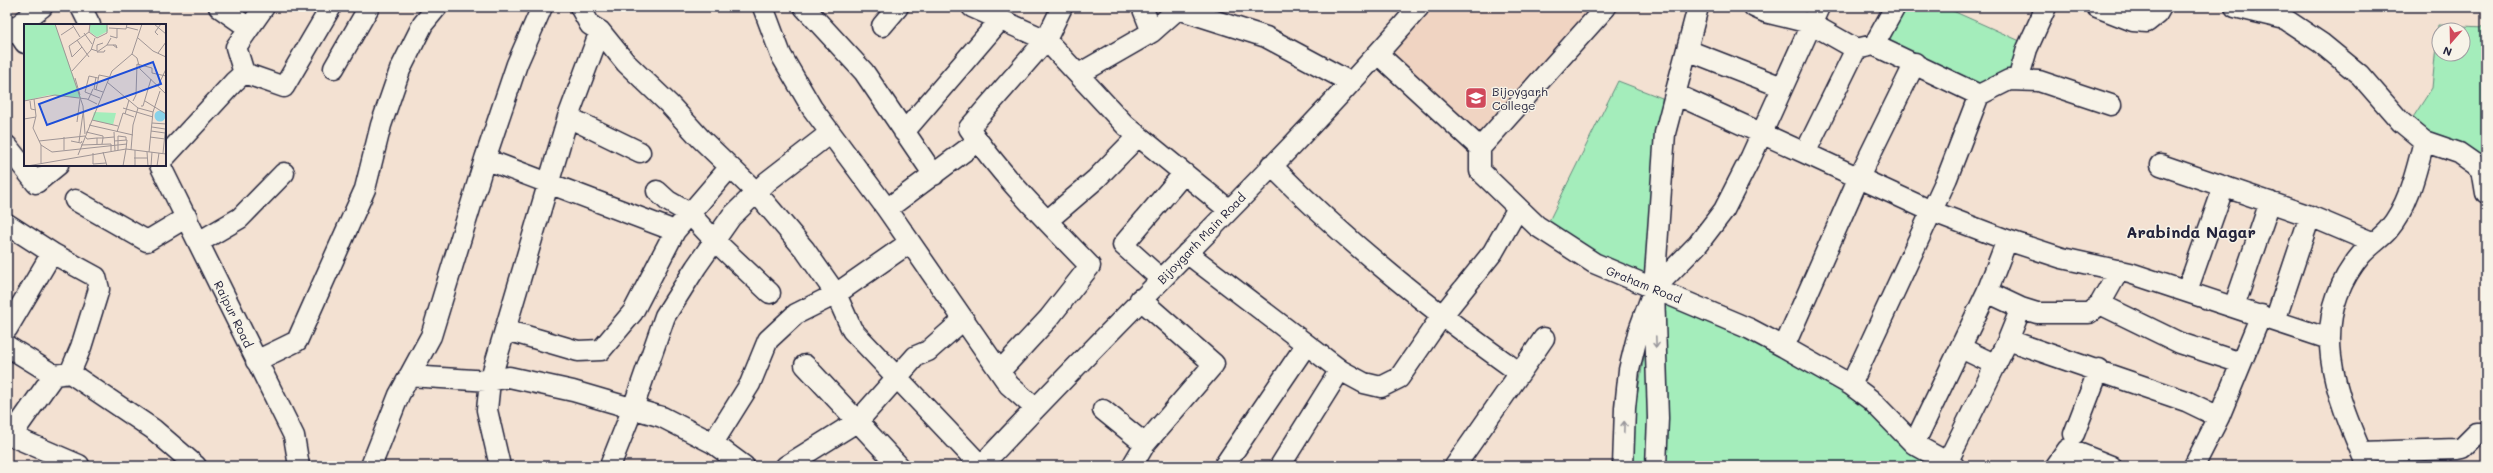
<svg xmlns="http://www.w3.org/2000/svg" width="2493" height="473" viewBox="0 0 2493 473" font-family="Mali,sans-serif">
  <rect width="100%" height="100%" fill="#f3e1d2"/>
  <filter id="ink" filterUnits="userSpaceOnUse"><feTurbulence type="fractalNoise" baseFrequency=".025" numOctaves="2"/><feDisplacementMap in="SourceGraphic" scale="8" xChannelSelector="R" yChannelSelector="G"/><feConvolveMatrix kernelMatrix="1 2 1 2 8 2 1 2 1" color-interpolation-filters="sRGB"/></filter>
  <g filter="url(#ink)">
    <path fill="#f0d4c2" d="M1428 7H1599L1481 141 1386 55Z"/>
    <path fill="#a4edbb" stroke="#63887b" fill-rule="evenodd" d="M1900 7H1944L2020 41 2013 72 1979 89 1879 45Z
      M2438 25 2486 27V150L2482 161 2410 122 2432 88ZM2439 30H2463V54H2439Z
      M1618 81 1662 98V124L1648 276 1598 258 1546 227Z
      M1656 289 1860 380 1889 421 1955 466H1632L1634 413Z"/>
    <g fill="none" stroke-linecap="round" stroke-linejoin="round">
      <g stroke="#22223b" stroke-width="23">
        <path id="minor" d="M81 7 90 25
          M219 7 249 28
          M580 7 590 25 600 31 626 63 670 105 700 138 756 192 805 250 836 294 852 330 981 466
          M763 7 781 55 812 108 887 209 1009 385 1035 408
          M804 7 864 72 934 175
          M972 7 1046 40 1125 125 1229 210
          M1144 7 1143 9 1152 32
          M1754 7 1765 12 1810 23 1856 49 1874 45 1979 95
          M2097 7 2133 21 2147 22 2157 14 2161 7
          M2235 7 2285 19 2321 43 2360 75 2401 122 2424 141 2459 153 2482 169 2486 193
          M882 26 898 7
          M15 28 25 43
          M7 34 42 7
          M1874 45 1895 7
          M1856 49 1805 153 1931 211 2007 240 2062 258 2130 273 2329 339
          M1687 50 1782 87
          M1378 54 1480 148V171L1537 226 1594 263 1750 329 1784 347 1851 385 1871 400 1914 444 1954 466
          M334 68 369 7
          M244 73 284 87 331 7
          M244 73 236 47 264 7
          M1079 74 1152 32 1178 9 1266 37 1350 82
          M2018 80 2027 49 2046 7
          M1675 94 1805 153
          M568 117 640 152
          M904 132 1001 19
          M7 146 36 183 58 165
          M1480 148 1606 7
          M165 157 234 82 244 73
          M485 159 675 231
          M160 165 294 436 299 466
          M1271 165C1349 244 1430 309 1520 373L1455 466
          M2161 165 2310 216 2374 243
          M657 191 668 201 689 213 715 241 770 293
          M75 200 147 241 187 217
          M887 209 978 141
          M1047 221 1096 179 1138 136
          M7 224 52 253 96 277 99 289 81 347 70 373 153 429 196 466
          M2007 240 1987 292 2021 308 2037 313H2089L2100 304 2119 270
          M199 242 240 218 284 173
          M1187 253 1340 370 1280 466
          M1161 279 1123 245 1184 173
          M2187 291 2224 186
          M1140 299 1214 364 1145 444
          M2100 304 2180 343 2241 363
          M2234 307 2270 202
          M2275 321 2310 216
          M7 329 52 253
          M506 330 578 351 601 350 633 312 675 231 730 167
          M2008 340 2186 401 2219 417
          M7 346 54 375
          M1784 347 1859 177 1915 63
          M1961 348 1996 365
          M256 361 297 341 365 189 381 125 400 70 423 24 437 7
          M805 365 899 466
          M1340 370 1364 383 1381 387 1399 378 1441 317 1493 252 1518 208
          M1000 371 1049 318 1090 266C1049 223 1002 177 969 128L1046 40 1062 7
          M1520 373 1544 338
          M409 376 490 381 509 377 573 391 662 417 713 443 744 466
          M1851 385 1947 178 1979 95 2009 80 2039 81 2111 105
          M1103 410 1145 444 1132 466
          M7 434 79 465
          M2074 434 2099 369
          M11 436 54 375 70 373
          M713 443 750 384 768 340 796 314 836 294 909 243
          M1914 444 1987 292
          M2361 452 2457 449 2462 448 2477 433H2486
          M1947 463 2008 340 2021 308
          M371 466 399 395 431 336 485 159 517 64 542 7
          M500 466 487 410 490 381 568 117 600 31
          M610 466 633 408 665 316 696 267 731 217 768 181 830 133
          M786 466 858 421 916 356 928 351 963 320
          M981 466C1125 312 1280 166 1419 7
          M1224 466 1306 345
          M1623 466 1625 408 1629 370 1638 333 1654 289 1698 244 1724 210 1751 157 1819 7
          M1656 466 1658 418 1654 289 1665 133 1698 7
          M2056 466 2068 449 2111 466
          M2194 466 2219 417 2261 315
          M2367 466C2337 396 2304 323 2361 255 2369 246 2380 239 2388 230 2409 205 2416 172 2424 141"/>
      </g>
      <use href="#minor" stroke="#f7f3e8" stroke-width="20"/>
    </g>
    <defs><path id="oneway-shaft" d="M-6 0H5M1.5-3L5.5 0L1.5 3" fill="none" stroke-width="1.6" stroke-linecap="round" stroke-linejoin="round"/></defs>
    <g stroke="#97959a">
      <use href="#oneway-shaft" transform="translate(1656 342) rotate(88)"/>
      <use href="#oneway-shaft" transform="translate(1624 427) rotate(-88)"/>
    </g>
  </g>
  <defs>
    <g id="university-square" transform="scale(1.15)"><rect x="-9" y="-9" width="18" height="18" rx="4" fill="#d1495b" stroke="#f7f3e8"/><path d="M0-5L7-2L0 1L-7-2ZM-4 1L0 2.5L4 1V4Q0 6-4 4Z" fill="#fff"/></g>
  </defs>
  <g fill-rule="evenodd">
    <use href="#university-square" x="1476" y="98"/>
  </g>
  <g text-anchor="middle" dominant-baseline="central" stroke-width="3" stroke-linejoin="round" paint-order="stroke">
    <g font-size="12" fill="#22223b" stroke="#f7f3e8" text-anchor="start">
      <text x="1492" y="91">Bijoygarh<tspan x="1492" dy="14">College</tspan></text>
    </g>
    <g font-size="12" fill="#22223b" stroke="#f7f3e8">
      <text transform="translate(1201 238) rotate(-46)">Bijoygarh Main Road</text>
      <text transform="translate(1644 284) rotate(22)">Graham Road</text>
      <text transform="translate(234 314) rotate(64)">Raipur Road</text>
    </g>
    <g font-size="16" font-weight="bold" fill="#22223b" stroke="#f7f3e8">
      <text x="2191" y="231">Arabinda Nagar</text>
    </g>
  </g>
  <g transform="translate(24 24)">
    <rect width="142" height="142" fill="#f3e1d2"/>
    <path d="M0 0H31L57 74 25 71 0 77ZM66 0H83L84 7 73 13 66 8ZM70 88 92 89 89 101 68 96Z" fill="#a4edbb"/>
    <path d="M130.5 92a5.5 5.5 0 1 1 11 0a5.5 5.5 0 1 1-11 0Z" fill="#88d2e9"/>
    <path fill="none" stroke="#9f9596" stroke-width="1" d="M31 0 59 82 61 110M48 0 56 13M66 0 65 8 73 14 83 9V0M130 0 142 10M102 3 114 6M85 4 102 5 103 0M60 9 68 20M37 11 49 3M134 11 131 8 137 0M86 12 93 14V5M87 14 83 21H92L93 24 89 21M114 14 129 27 142 33M53 16 65 33M58 23 48 33 45 22 65 8M67 25 73 27V21L79 19M81 26 80 28H73L83 21M134 29 142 18M108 30 113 34 116 45 142 70M48 47 67 26 71 14M72 53 70 65 79 68M51 54 56 71M74 54 65 52 61 68 76 74M83 58 114 84 129 88 125 128M134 62 142 45M72 66 75 51 85 53M10 75 12 92 9 104 17 121V139M64 76 69 65M0 77 31 71 63 75 73 80M6 77 7 85 12 86M109 77 112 71 113 40 128 44V49L142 52M121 77 142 90M117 82H119L127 55M99 84 129 93M129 88 136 67M101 90 105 76M0 95 12 93M68 96 94 102M53 98 56 75M128 99 142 100M65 101 109 111M128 103 141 105M127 107 141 109M62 108 79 112V114L90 113M90 108 91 127M93 108 99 89 110 93M61 112 63 115 73 114V120M40 113V126M126 113 141 115M73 114H79L78 120M15 117 61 112M47 117 57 119 58 117M90 117 103 116 102 125M55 118 59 89M17 121 28 128 103 120M57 121 87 120V127M94 126V112L102 113V116M107 126 109 101 114 84M79 128 83 142M123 128 124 142M69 129V140L82 139M139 129 142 100M54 131 88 47 108 30 118 0M110 134H123M3 142 102 125 142 130M99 142 102 125M111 142V126M127 142 128 128M133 142 135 129"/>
    <path fill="#1d4ed8" fill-opacity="0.15" stroke="#1d4ed8" stroke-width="2" d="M129 38 137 60 23 101 15 80Z"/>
    <rect width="142" height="142" fill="none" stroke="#22223b" stroke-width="2"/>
  </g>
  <rect width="2493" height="473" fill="none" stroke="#f7f3e8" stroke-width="24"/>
  <rect x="12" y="12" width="2469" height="449" fill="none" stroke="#22223b" stroke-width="1.5" filter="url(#ink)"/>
  <g transform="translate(2451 42) rotate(200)"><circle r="19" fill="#f7f3e8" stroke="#a29fa3"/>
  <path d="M0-3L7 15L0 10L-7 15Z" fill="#d1495b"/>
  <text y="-6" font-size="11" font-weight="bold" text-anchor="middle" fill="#22223b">N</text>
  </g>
</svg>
